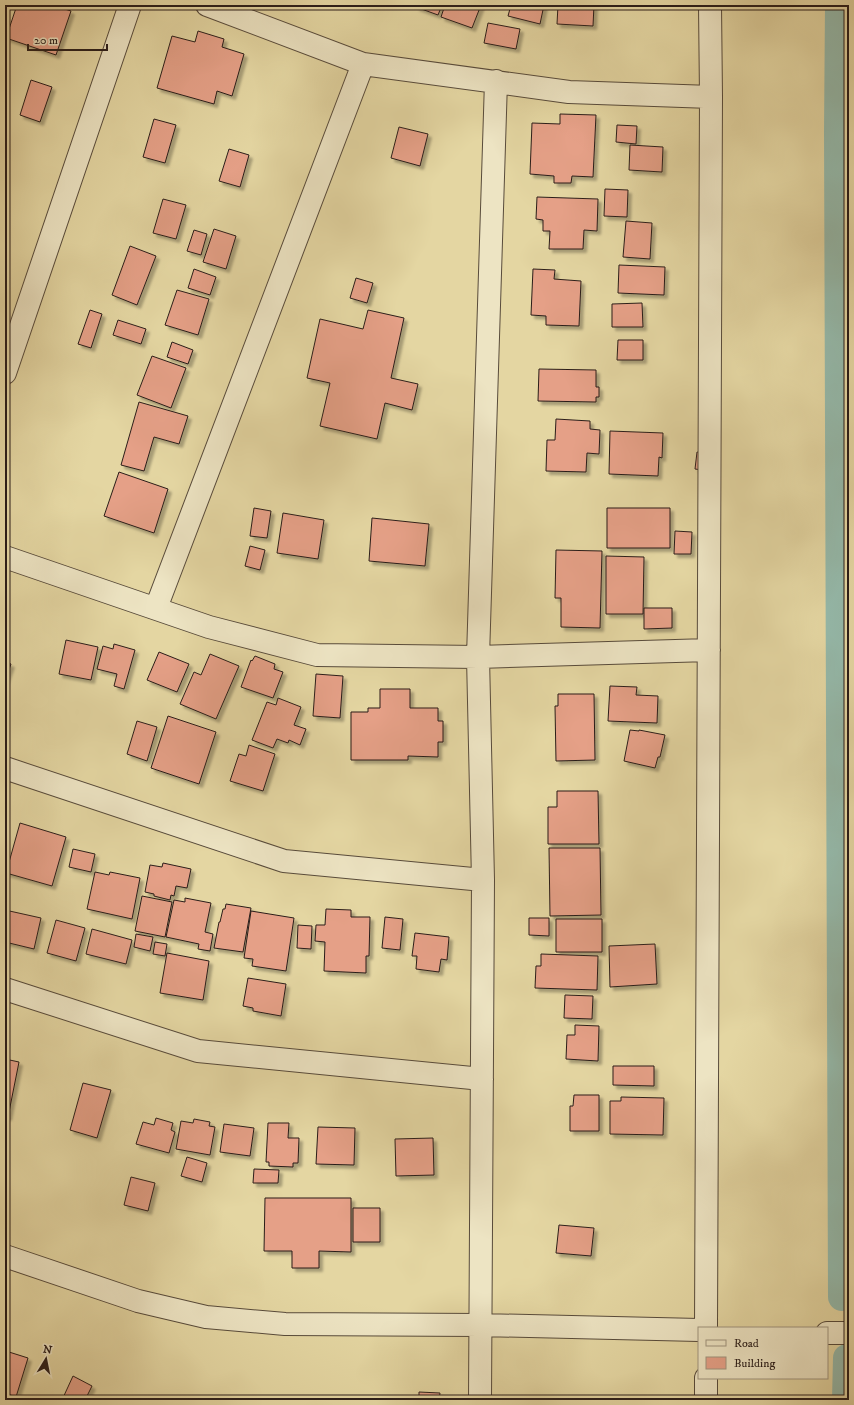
<svg xmlns="http://www.w3.org/2000/svg" width="854" height="1405" viewBox="0 0 854 1405" font-family="'IM FELL DW Pica',serif">
  <defs>
    <filter id="shadow"><feDropShadow dx="3.5" dy="3.5" stdDeviation="1" flood-color="#0004"/></filter>
  </defs>
  <rect width="100%" height="100%" fill="#e4d6a2"/>
  <filter id="stains"><feTurbulence type="fractalNoise" baseFrequency=".005" numOctaves="4"/><feColorMatrix values="0 0 0 0 .2 0 0 0 0 .09 0 0 0 0 .02 0 0 0 .5 -.17"/></filter>
  <radialGradient id="worn" r=".72"><stop offset=".6" stop-color="#630" stop-opacity="0"/><stop offset="1" stop-color="#630" stop-opacity=".3"/></radialGradient>
  <g fill="none" stroke-linecap="round" stroke-linejoin="round">
    <path stroke="#95b9aa" stroke-width="28" d="M839 5 838 132 842 1297
      M846 1400 847 1358"/>
  </g>
  <path fill="#e5a087" stroke="#2a1d19" filter="url(#shadow)" d="M17 5H52L71 11 56 55 6 38Z
    M417 5H442L438 15 416 7Z
    M445 5H481L472 28 441 17Z
    M511 5H544L540 24 508 16Z
    M558 5H594L593 26 557 24Z
    M488 23 520 29 516 49 484 43Z
    M198 31 224 39 222 47 244 54 232 96 217 91 214 104 157 88 172 36 195 42Z
    M31 80 52 87 40 122 20 115Z
    M560 114 596 115 593 177 572 176 571 183H554V176L530 174 532 123 560 124Z
    M154 119 176 125 165 163 143 157Z
    M617 125 637 126 636 144 616 142Z
    M399 127 428 134 420 166 391 158Z
    M630 145 663 147 662 172 629 170Z
    M229 149 249 155 240 187 219 181Z
    M605 189 628 190 627 217 604 216Z
    M537 197 598 199 597 231 584 230 583 249H549L550 231H543V220L536 219Z
    M163 199 186 205 176 239 153 233Z
    M626 221 652 223 650 259 623 257Z
    M214 229 236 236 226 269 203 262Z
    M194 230 207 234 201 255 187 251Z
    M130 246 156 256 137 305 112 295Z
    M619 265 665 267 664 295 618 293Z
    M194 269 216 277 210 295 188 288Z
    M533 269 555 270 554 279 581 281 579 326 546 325V316L531 315Z
    M356 278 373 283 367 303 350 298Z
    M177 290 209 299 198 335 165 325Z
    M642 303 643 327H612V304Z
    M90 310 102 314 91 348 78 344Z
    M368 310 404 318 391 378 418 384 412 410 385 403 377 439 320 426 330 383 307 378 320 319 363 329Z
    M118 320 146 329 141 344 113 335Z
    M618 340H643V360H617Z
    M172 342 193 350 188 364 167 357Z
    M152 356 186 368 171 408 137 395Z
    M539 369 596 370V387H599V397H596V402L538 401Z
    M139 402 188 416 179 444 154 437 144 471 121 465Z
    M556 419 590 421V429L600 430 599 454 587 453 586 472 546 471 547 440H555Z
    M610 431 663 433 662 458 659 457 658 476 609 474Z
    M697 452 704 453 702 470 695 469Z
    M119 472 168 489 154 533 104 516Z
    M254 508 271 511 267 538 250 536Z
    M607 508H670V548H607Z
    M283 513 324 520 318 559 277 553Z
    M372 518 429 524 425 566 369 561Z
    M675 531 692 532 691 554H674Z
    M250 546 265 550 260 570 245 566Z
    M556 550 602 551 600 628 561 627V598H555Z
    M606 556 644 557 643 614H606Z
    M644 608H672V628L644 629Z
    M66 640 98 647 91 680 59 674Z
    M114 644 135 650 124 689 114 686 117 674 97 669 103 646 113 649Z
    M159 652 189 664 177 692 147 680Z
    M210 654 239 666 216 719 180 704 194 672 201 675Z
    M255 656 275 664 274 669 283 672 273 698 241 687 251 660 252 661Z
    M5 662 11 664 5 681Z
    M316 674 343 676 340 718 313 716Z
    M610 686 637 687 636 695 658 696 657 723 608 721Z
    M380 689H410V708H438V721H443V742H438V757L408 756V760H351V712H368V708H380Z
    M558 694H594L595 760 556 761 555 706H558Z
    M278 698 301 707 294 725 306 729 300 745 289 740 288 743 277 739 273 748 252 740 267 702 276 705Z
    M168 716 216 732 199 784 151 768Z
    M137 721 157 727 147 761 127 754Z
    M630 730 639 731V730L665 735 660 757H658L655 768 624 761Z
    M249 745 275 754 263 791 230 781 239 754 246 756Z
    M557 791H598L599 844H548V807H557Z
    M20 823 66 837 52 886 6 873Z
    M549 848H600L601 915 550 916Z
    M73 849 95 854 91 872 69 867Z
    M163 863 191 869 187 888 176 886 174 896 171 895 170 900 154 896V894L145 892 150 865 162 867Z
    M95 872 109 875 110 872 140 878 132 919 87 909Z
    M142 896 172 902 165 937 135 931Z
    M185 898 211 903 205 932 213 934 210 951 198 949 199 944 166 937 174 900 185 902Z
    M226 904 251 908 243 952 214 948 219 922H220L223 909H225Z
    M326 909 351 910V917H370L369 956H366V973L324 971 325 942 315 941 316 925H325Z
    M5 910 41 918 34 949 5 942Z
    M251 911 294 918 286 971 252 966 253 959 244 958Z
    M385 917 403 919 400 950 382 948Z
    M529 918H549V936L529 935Z
    M556 919H602V952H556Z
    M56 920 85 928 76 961 47 953Z
    M298 925 312 926 311 949 297 948Z
    M92 929 132 940 126 964 86 954Z
    M415 933 449 937 447 960 441 959 439 972 416 969 417 956H412Z
    M136 934 153 937 150 951 134 947Z
    M155 942 167 944 165 956 153 954Z
    M655 944 657 984 610 987 609 946Z
    M167 953 209 961 203 1000 160 993Z
    M541 954 598 956 597 990 535 988 536 966H541Z
    M248 978 286 984 281 1016 253 1011V1008L243 1006Z
    M565 995 593 996 592 1019 564 1018Z
    M575 1025 599 1026 598 1061 566 1059 567 1035H575Z
    M5 1059 19 1062 8 1117H5Z
    M613 1066H654V1086L613 1085Z
    M83 1083 111 1090 97 1138 70 1130Z
    M574 1095H599V1131H570V1106H573Z
    M621 1097 664 1098 663 1135 610 1134V1101H621Z
    M156 1118 173 1123 171 1130 175 1132 169 1153 136 1144 143 1122 154 1125Z
    M194 1119 210 1122 209 1126 215 1127 210 1155 176 1149 181 1121 193 1123Z
    M268 1123H289L288 1138H299L298 1163H293V1167L269 1166V1162H266Z
    M224 1124 254 1128 250 1156 220 1152Z
    M318 1127 355 1128 354 1165 316 1164Z
    M433 1138 434 1175 396 1176 395 1139Z
    M187 1157 207 1163 202 1182 181 1176Z
    M254 1169 279 1170 278 1183H253Z
    M131 1177 155 1183 148 1211 124 1205Z
    M265 1198H351V1252L319 1251V1268H292V1251H264Z
    M353 1208H380V1242H353Z
    M559 1225 594 1228 591 1256 556 1253Z
    M9 1352 28 1358 16 1397 5 1393V1364Z
    M73 1376 92 1386 85 1400H62Z
    M419 1392 440 1393 439 1400H419Z"/>
  <g fill="none" stroke-linecap="round" stroke-linejoin="round">
    <g stroke="#584b3b" stroke-width="24">
      <path id="minor" d="M207 5 363 64 569 92 711 97
        M5 373 130 5
        M5 557 209 627 317 655 478 657 709 650
        M156 608 363 64
        M5 768 284 861 483 880
        M5 989 198 1051 482 1079
        M5 1256 138 1301 206 1317 285 1324 481 1325 699 1330
        M706 1328 711 97 710 5
        M827 1333H849
        M706 1378V1400
        M480 1400 483 880 478 657 496 81"/>
    </g>
    <use href="#minor" stroke="#ede4c3" stroke-width="22"/>
  </g>
  <rect width="854" height="1405" fill="none" stroke="#e4d6a2" stroke-width="20"/>
  <rect x="6" y="6" width="842" height="1393" fill="none" stroke="#2a1d19" stroke-width="2"/>
  <rect x="10" y="10" width="834" height="1385" fill="none" stroke="#2a1d19"/>
  <rect x="698" y="1327" width="130" height="52" fill="#ede4c3" stroke="#9f947f"/>
  <rect x="706" y="1340" width="20" height="6" fill="#ede4c3" stroke="#9f947f"/>
  <text x="734" y="1347" font-size="12" fill="#2a1d19">Road</text>
  <rect x="706" y="1357" width="20" height="12" fill="#e5a087" stroke="#9f947f"/>
  <text x="734" y="1367" font-size="12" fill="#2a1d19">Building</text>
  <g transform="translate(46 1359) rotate(10)" stroke="#ede4c3" stroke-width="3" paint-order="stroke">
  <path d="M0-3L7 15L0 10L-7 15Z" fill="#2a1d19"/>
  <text y="-6" font-size="11" font-weight="bold" text-anchor="middle" fill="#2a1d19">N</text>
  </g>
  <path d="M28 44v6h79v-6" fill="none" stroke="#2a1d19" stroke-width="2"/>
  <text x="34" y="44" font-size="12" fill="#2a1d19" stroke="#ede4c3" stroke-width="3" paint-order="stroke">20 m</text>
  <rect width="100%" height="100%" filter="url(#stains)"/>
  <rect width="100%" height="100%" fill="url(#worn)"/>
</svg>
